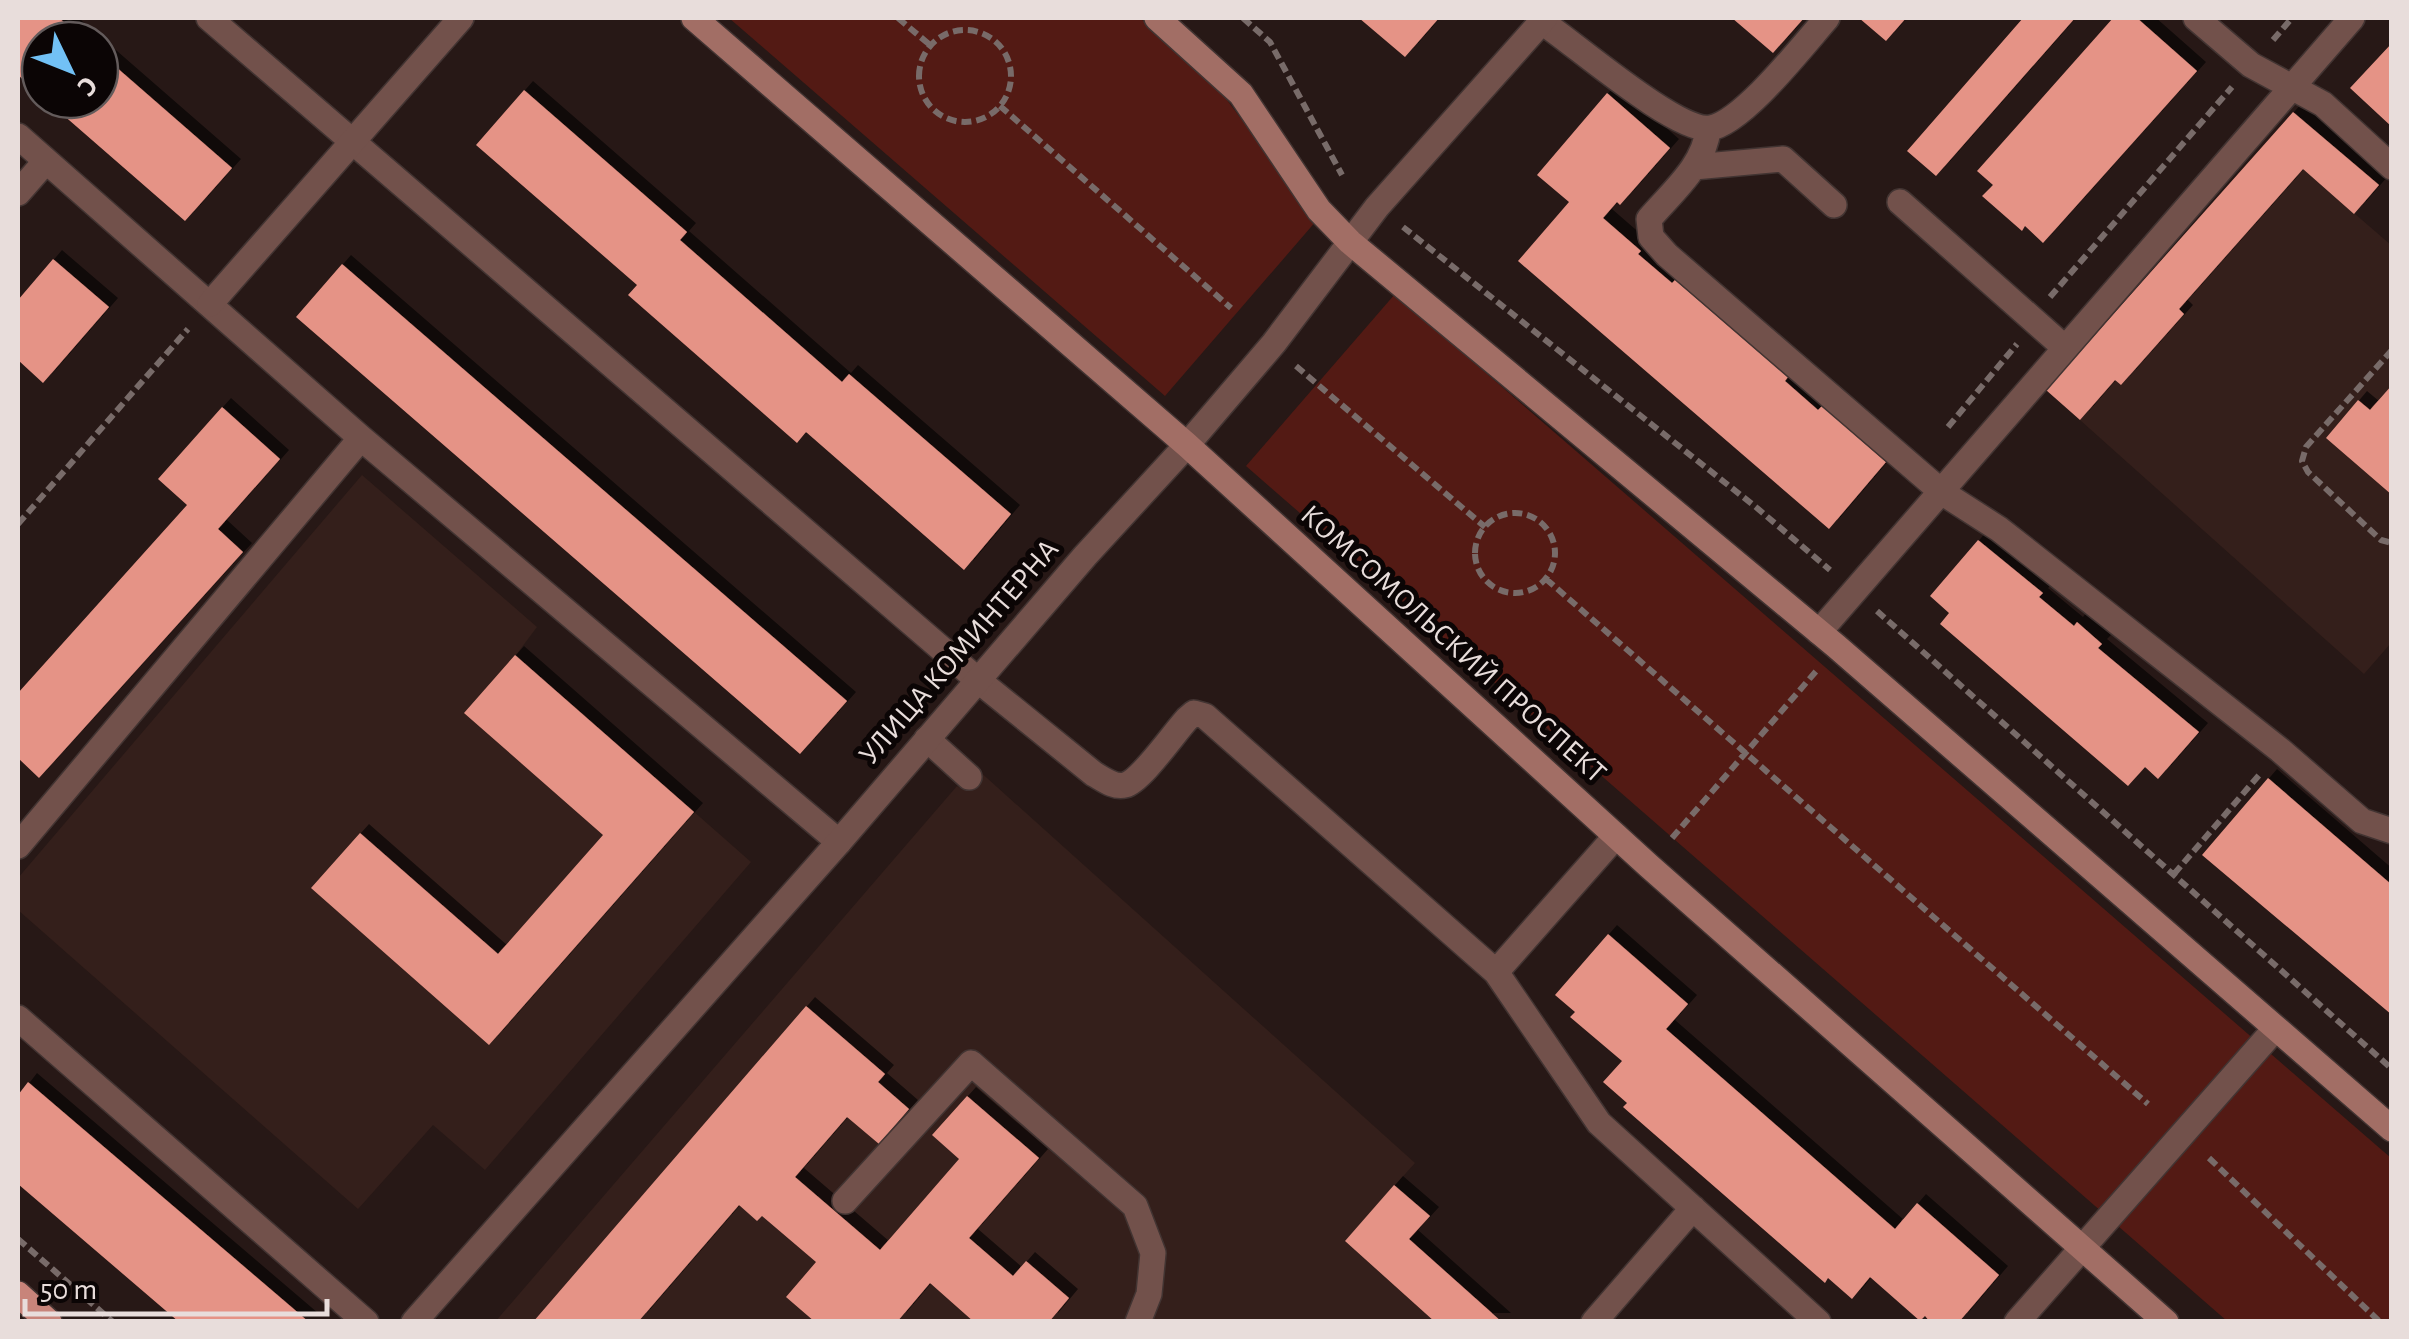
<svg xmlns="http://www.w3.org/2000/svg" width="2409" height="1339" viewBox="0 0 2409 1339" font-family="'Alegreya Sans',sans-serif">
  <defs>
    <filter id="shadow"><feDropShadow dx="9" dy="-9" stdDeviation="0" flood-color="#0009"/></filter>
  </defs>
  <rect width="100%" height="100%" fill="#271816"/>
  <path fill="#341f1b" d="M2303 169 2391 245V643L2364 674 2080 420 2115 380 2121 385 2184 314 2179 309Z
    M362 475 537 627 516 655 751 862 485 1170 433 1125 358 1209 18 910V878Z
    M977 769 1415 1163 1345 1241 1435 1321 495 1322 957 786 960 788Z"/>
  <path fill="#531a14" d="M729 18H1140L1215 84 1317 220 1165 396Z
    M1395 294 2391 1158V1321H2227L1246 466Z"/>
  <path fill="#e59386" filter="url(#shadow)" d="M18 18H59L85 40H40V95L18 75Z
    M1359 18H1439L1405 57Z
    M1732 18H1804L1773 53Z
    M1859 18H1906L1886 41Z
    M2023 18H2075L1936 176 1907 151Z
    M2113 18H2137L2197 71 2043 243 2025 226 2022 231 1982 196 1993 185 1977 171Z
    M2392 43V127L2350 88Z
    M100 53 232 168 185 221 46 100H100Z
    M524 90 687 232 680 240 842 382 849 374 1011 514 964 570 806 432 797 443 628 295 637 285 476 145Z
    M1607 93 1670 148 1620 205 1617 202 1603 218 1641 251 1638 254 1672 283 1675 280 1788 377 1785 381 1818 410 1822 406 1886 462 1829 529 1518 261 1569 202 1537 175Z
    M2293 112 2379 185 2354 214 2303 169 2179 309 2184 314 2121 385 2115 380 2080 420 2046 390Z
    M53 259 109 307 43 383 18 360V300Z
    M342 264 847 701 800 754 296 317Z
    M2392 385V495L2326 438 2358 400 2370 410Z
    M222 407 280 459 218 529 243 552 39 778 18 758V693L187 505 158 479Z
    M1978 540 2043 593 2039 597 2074 626 2077 622 2102 644 2098 648 2199 732 2158 779 2145 767 2128 786 1940 624 1949 613 1930 596Z
    M515 655 694 812 489 1045 311 888 360 833 498 954 603 835 464 713Z
    M2268 778 2392 885V1015L2202 855Z
    M1608 934 1688 1004 1666 1029 1895 1229 1917 1203 1999 1275 1959 1322H1930L1925 1316 1920 1321 1870 1277 1852 1299 1828 1278 1825 1283 1623 1107 1627 1103 1603 1082 1622 1061 1570 1017 1575 1012 1555 995Z
    M806 1006 885 1074 878 1082 909 1109 879 1144 847 1117 795 1177 880 1250 959 1159 932 1135 967 1096 1039 1158 969 1238 1013 1276 1026 1261 1069 1298 1049 1322H974L930 1283 897 1322H815L786 1297 816 1262 762 1216 757 1221 739 1205 638 1322H533Z
    M28 1082 309 1322H179L18 1184V1095Z
    M1394 1185 1430 1216 1409 1239 1502 1322H1435L1345 1241Z"/>
  <g fill="none" stroke-linecap="round" stroke-linejoin="round">
    <g stroke="#423432" stroke-width="28">
      <path id="lane" d="M209 18 979 681 1094 774C1103 779 1114 788 1125 785 1141 781 1174 733 1187 719L1194 713 1205 716 1496 972 1599 1123 1818 1322
        M2196 18 2251 65 2323 104 2392 167
        M1542 22C1574 43 1677 133 1710 128 1743 123 1804 44 1827 18
        M1708 129C1705 165 1672 192 1649 219L1651 237 1667 255 1943 493 1999 529 2280 750 2362 821 2392 831
        M18 136 361 438 839 842
        M1694 167 1783 159 1834 205
        M18 193 46 161
        M1900 202 2065 348
        M1819 632 2352 18
        M927 739 969 777
        M18 846 361 438
        M1496 972 1616 836
        M18 1018 366 1322
        M845 1201 971 1063 1135 1206 1153 1253 1149 1294 1138 1322
        M1594 1322 1693 1208
        M2017 1322 2275 1029"/>
    </g>
    <g stroke="#423432" stroke-width="28">
      <path id="street" d="M210 304 461 18
        M414 1322 839 842 1085 556 1187 445 1274 343 1377 207 1545 18"/>
    </g>
    <g stroke="#423432" stroke-width="28">
      <path id="secondary" d="M694 18 1187 445 1649 866 2166 1322
        M1157 18 1241 94 1319 210 1350 242 1836 646 2392 1129"/>
    </g>
    <g stroke="#423432" stroke-width="28">
      <path id="primary" d="M18 1294 49 1322"/>
    </g>
    <path stroke="#786b69" stroke-width="6" stroke-dasharray="10 5" stroke-linecap="butt" d="M898 18 930 45
      M1243 18 1270 42 1342 175
      M919 76a46 46 0 1 1 92 0a46 46 0 1 1-92 0Z
      M2273 40 2292 18
      M1000 106 1231 308
      M1403 227 1757 508 1830 570
      M2050 297 2232 87
      M2392 350 2306 447 2302 461 2308 472 2381 540 2392 543
      M1296 366 1485 527
      M1948 427 2017 344
      M1475 553a40 40 0 1 1 80 0a40 40 0 1 1-80 0Z
      M18 524 188 329
      M1546 579 2148 1104
      M1877 611 2392 1069
      M1672 838 1818 669
      M2174 874 2260 774
      M2209 1158 2380 1322
      M18 1239 113 1322"/>
    <use href="#lane" stroke="#72514b" stroke-width="25"/>
    <use href="#street" stroke="#72514b" stroke-width="25"/>
    <use href="#secondary" stroke="#a26e65" stroke-width="25"/>
    <use href="#primary" stroke="#c8847a" stroke-width="25"/>
  </g>
  <g text-anchor="middle" dominant-baseline="central" stroke-width="10" stroke-linejoin="round" paint-order="stroke">
    <g font-size="30" fill="#e8dddb" stroke="#0b0505">
      <text transform="translate(1453 644) rotate(42)">КОМСОМОЛЬСКИЙ ПРОСПЕКТ</text>
      <text transform="translate(959 652) rotate(-49)">УЛИЦА КОМИНТЕРНА</text>
    </g>
  </g>
  <rect width="2409" height="1339" fill="none" stroke="#e8dddb" stroke-width="40"/>
  <g transform="translate(70 70) rotate(133)"><circle r="48" fill="#0b0505" stroke="#635b5b" stroke-width="2.5"/>
  <path d="M0-8L18 38L0 25L-18 38Z" fill="#72c1f5"/>
  <text y="-15" font-size="28" font-weight="bold" text-anchor="middle" fill="#e8dddb">С</text>
  </g>
  <path d="M25 1299v15h302v-15" fill="none" stroke="#e8dddb" stroke-width="5"/>
  <text x="40" y="1299" font-size="30" fill="#e8dddb" stroke="#0b0505" stroke-width="8" paint-order="stroke">50 m</text>
</svg>
